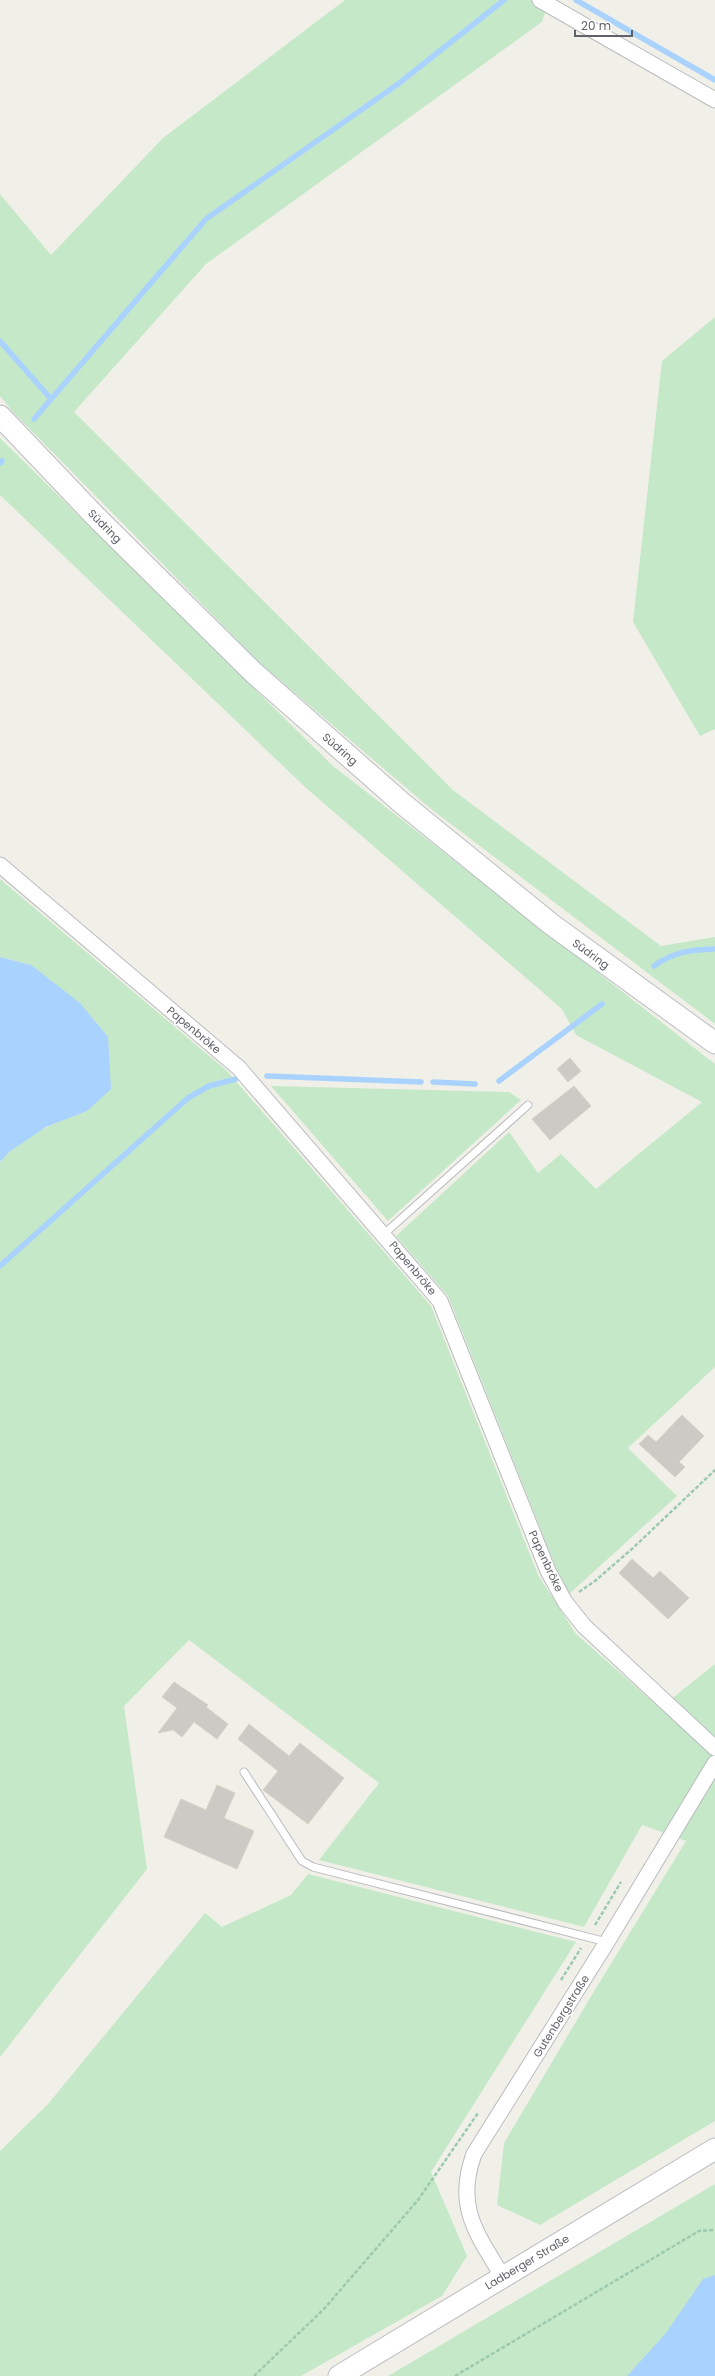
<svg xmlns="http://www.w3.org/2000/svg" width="715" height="2376" viewBox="0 0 715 2376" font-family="Poppins,sans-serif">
  <rect width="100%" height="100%" fill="#f1f0e8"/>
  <path fill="#c5e8c8" d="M345 0H549L542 22 206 264 74 412 453 790 661 946 715 937V1024L431 809 261 664 12 411 0 396V194L51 255 163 138Z
    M715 317V729L700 736 633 622 662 361Z
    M0 438 333 766 715 1064V1367L628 1448 677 1496 567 1596 448 1296 396 1236 509 1132 538 1173 561 1154 596 1189 702 1102 576 1035 562 1009 305 787 0 495Z
    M0 879 227 1071 431 1306 538 1575 576 1634 660 1708 715 1664V2121L540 2225 497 2205 504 2143 590 1998 686 1841 642 1825 584 1927 319 1860 379 1783 189 1640 124 1706 147 1869 0 2057V1162C22 1135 55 1123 87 1111L31 965 0 957Z
    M271 1086 509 1092 521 1100 388 1221Z
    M308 1874 576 1942 431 2172 467 2256 442 2296 301 2376H0V2151L48 2104 205 1913 222 1927 291 1895Z
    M715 2184V2376H388Z"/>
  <path fill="#a9d2ff" d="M0 957 31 965 80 1003 108 1037 111 1089 87 1111 46 1127 9 1152 0 1162Z
    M715 2275V2376H627L666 2333 703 2279Z"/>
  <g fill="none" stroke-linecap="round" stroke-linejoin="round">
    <path stroke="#a9d2ff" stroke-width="5.5" d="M576 0 715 80
      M0 341 51 399
      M34 419 206 219 398 84 504 0
      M0 463 2 461
      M654 966C673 952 690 950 714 949
      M267 1076 421 1082
      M499 1081 602 1004
      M433 1082 475 1084
      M0 1266 188 1098 209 1086 236 1079"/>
  </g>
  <path fill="#cccac5" stroke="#d6d2c6" d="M570 1058 581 1071 568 1082 557 1069Z
    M574 1086 591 1106 550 1140 532 1119Z
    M682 1415 704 1436 679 1462 685 1467 675 1477 639 1444 648 1435 656 1442Z
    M632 1559 653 1578 660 1571 689 1598 668 1619 619 1573Z
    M174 1682 208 1705 206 1707 228 1724 217 1739 194 1722 182 1737 173 1730 158 1733 177 1708 162 1697Z
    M249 1724 289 1756 300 1743 344 1778 308 1824 263 1790 278 1771 238 1739Z
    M217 1785 235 1793 224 1818 254 1831 237 1869 164 1837 181 1799 206 1810Z"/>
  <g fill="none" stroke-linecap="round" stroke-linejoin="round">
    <g stroke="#babcc1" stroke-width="9">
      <path id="lane" d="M384 1234 528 1105
        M244 1772 302 1861 313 1867 607 1942"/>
    </g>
    <g stroke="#babcc1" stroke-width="17">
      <path id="street" d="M540 0 715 100
        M0 865 239 1068 440 1301 548 1571 565 1602 584 1626 715 1748
        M503 2277C476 2233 455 2206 474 2154L607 1942 715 1763"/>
    </g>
    <g stroke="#bbbdc3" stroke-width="23">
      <path id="secondary" d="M0 416 97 518 254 673 403 804 551 924 715 1043
        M339 2376 715 2149"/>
    </g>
    <path stroke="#9dc9ae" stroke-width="2.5" stroke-dasharray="4 2" stroke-linecap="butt" d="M579 1592 595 1581 633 1548 715 1470
      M595 1925 621 1882
      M561 1980 581 1948
      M254 2376 324 2309 418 2200 478 2113
      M455 2376 699 2231 715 2230"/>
    <use href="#lane" stroke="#fff" stroke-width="7"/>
    <use href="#street" stroke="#fff" stroke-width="15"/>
    <use href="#secondary" stroke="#fff" stroke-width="21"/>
  </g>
  <g text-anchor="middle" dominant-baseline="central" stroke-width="3" stroke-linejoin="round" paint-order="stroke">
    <g font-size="11" fill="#5f6268" stroke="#fff">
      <text transform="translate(105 526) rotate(45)">Südring</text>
      <text transform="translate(340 749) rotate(41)">Südring</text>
      <text transform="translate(591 954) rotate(36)">Südring</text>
      <text transform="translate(194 1030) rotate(40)">Papenbröke</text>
      <text transform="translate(413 1268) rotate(50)">Papenbröke</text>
      <text transform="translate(546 1561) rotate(65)">Papenbröke</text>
      <text transform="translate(561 2016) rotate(-58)">Gutenbergstraße</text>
      <text transform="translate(527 2262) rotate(-31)">Ladberger Straße</text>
    </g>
  </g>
  <path d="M575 30v6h57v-6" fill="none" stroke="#5f6268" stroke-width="2"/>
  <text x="581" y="30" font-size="12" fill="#5f6268" stroke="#ffffff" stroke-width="3" paint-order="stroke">20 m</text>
</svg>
